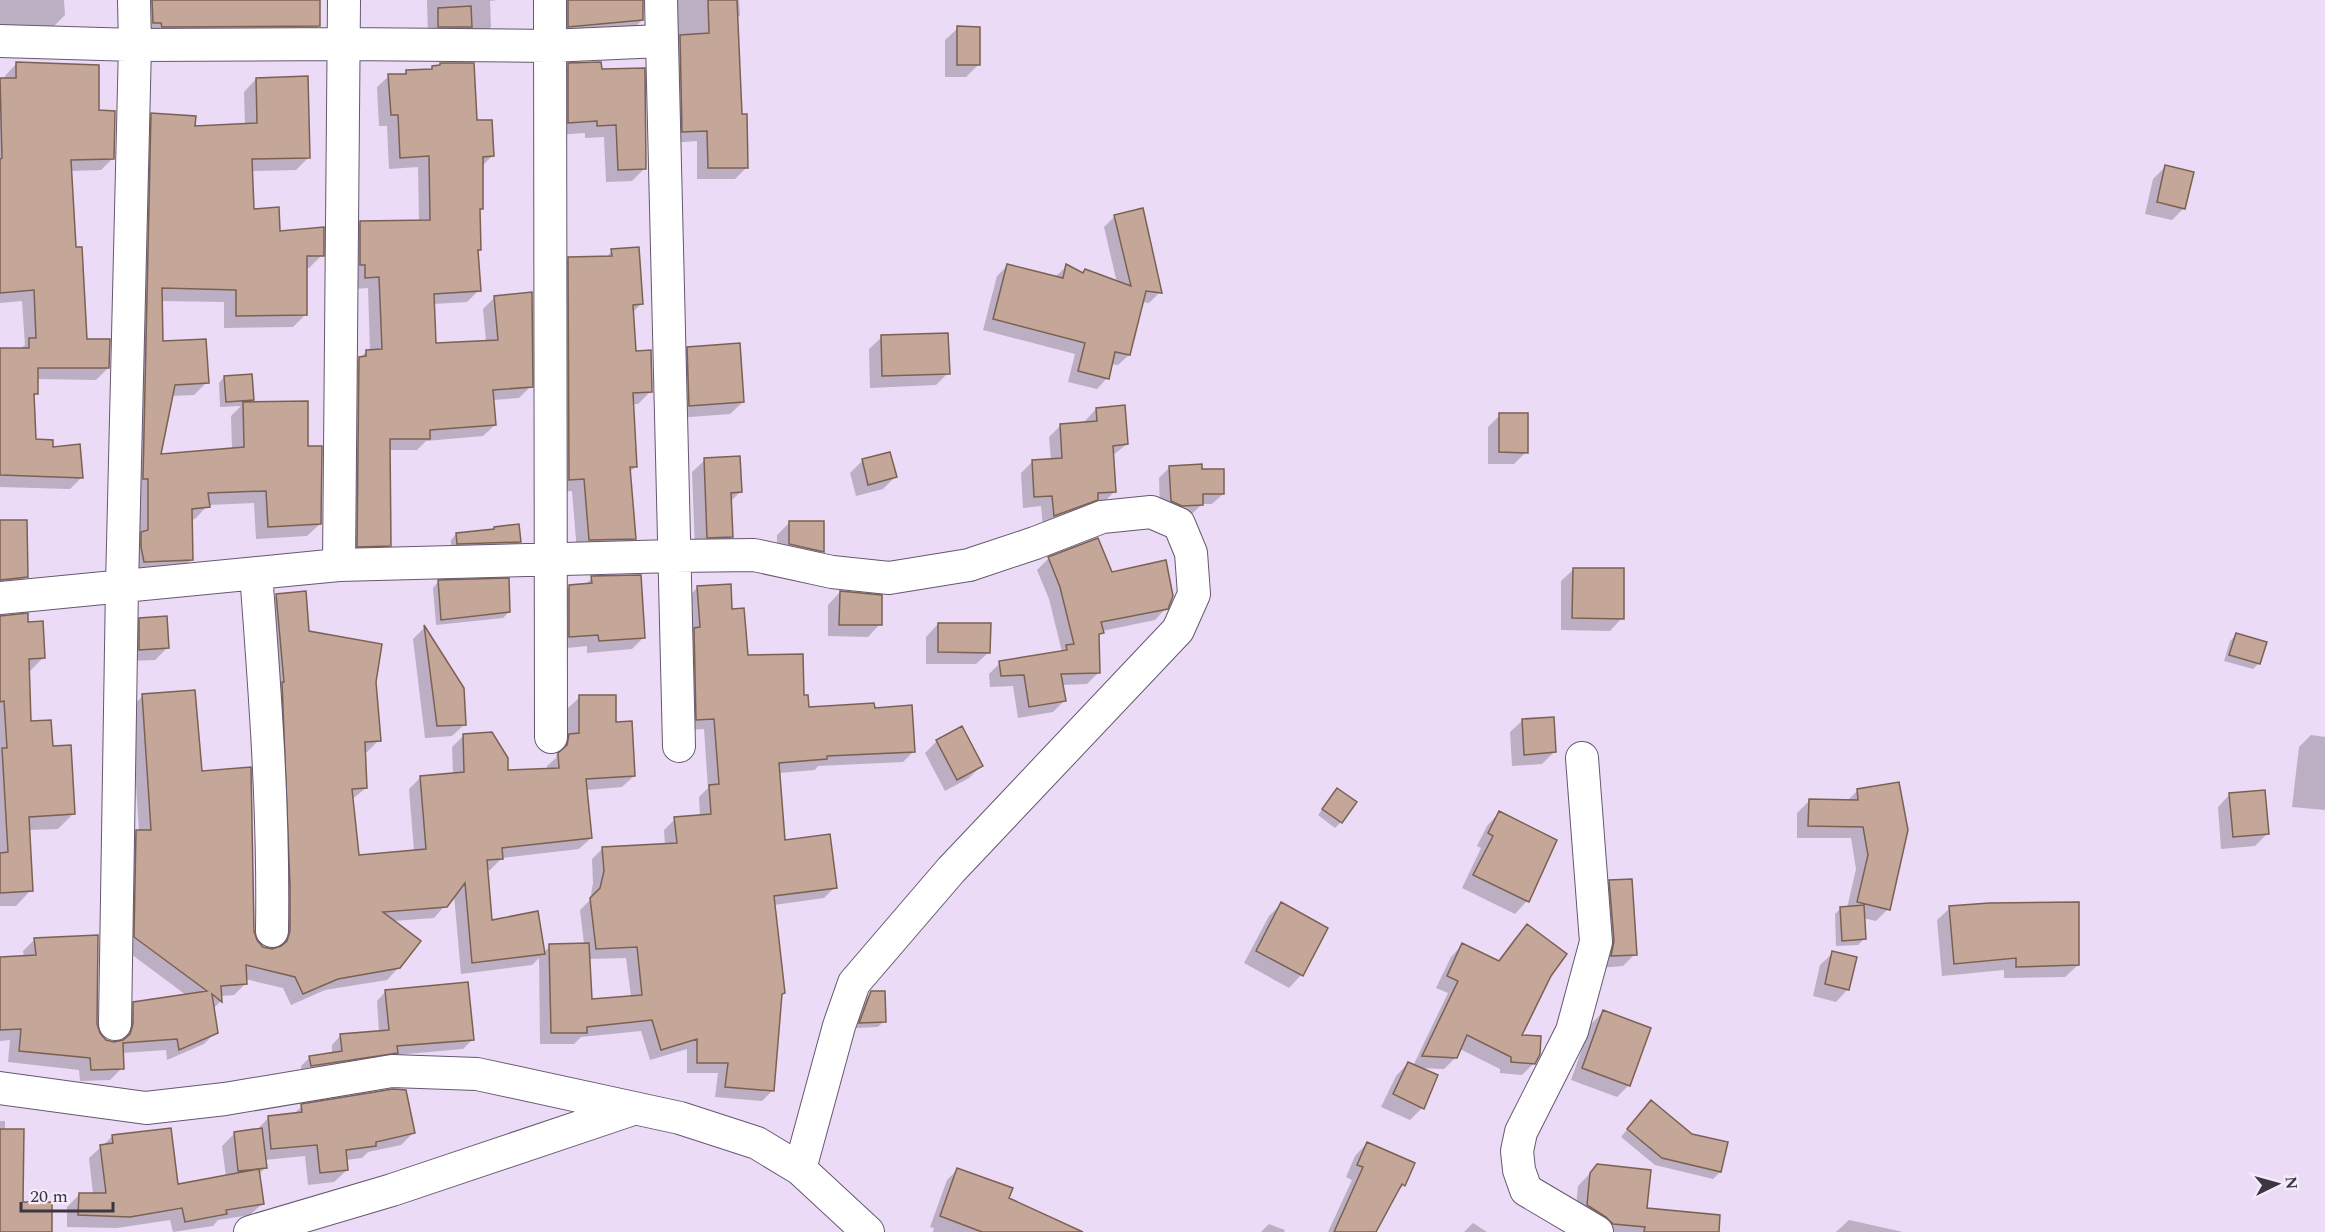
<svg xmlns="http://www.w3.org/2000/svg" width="2325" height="1232" viewBox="0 0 2325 1232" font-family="Spectral,serif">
  <rect width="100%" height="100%" fill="#ebdbf6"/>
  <path fill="#0003" fill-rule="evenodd" d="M0 0H64L65 15 52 28 0 30Z
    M133 0H318L319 26 306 38 150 39Z
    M427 0H497L490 1 491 27 480 38H428Z
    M552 0H642V20L631 32 557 38Z
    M663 0H739L740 15 736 19 740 115 747 167 735 179H697V141L671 143Z
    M958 28 978 65 966 77H945V40Z
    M16 64 97 111 113 158 101 170 71 171 75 249 86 340 108 368 96 380 36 379V394L33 397 34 441 51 449 82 477 70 489 0 487V349H20L25 345 22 301 0 303V80H5V76Z
    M441 64 493 155 481 167 482 208 478 212 480 249 477 253 479 290 467 302 433 304 435 345 486 342 483 309 495 297 531 386 519 398 493 400 495 425 483 436 426 441 417 450H388L390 545 378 557 346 558 348 370 367 351H370L368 288 354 289 349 234 361 222H419L418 167 389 169 387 126H379L377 87 389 76 403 75 407 71 429 70Z
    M569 65 600 71 645 168 632 181 606 182 604 137 585 138V133L556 135V77Z
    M256 79 309 157 296 170 251 171 253 210 279 232 322 255 309 268H306V314L293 327 224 328V302L161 301V343L207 382 194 395 171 396 159 456 232 449 231 416 241 406 220 407 219 383 224 377 252 400 249 403 306 448 320 524 307 536 256 539 254 503 208 505 195 519 190 520 191 560 178 572 132 574 139 127 152 115 194 128 245 125 244 92Z
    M2165 167 2184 208 2172 220 2145 214 2153 179Z
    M1115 216 1160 292 1149 303 1142 302 1129 355 1118 365 1111 364 1107 378 1097 389 1068 382 1075 354 983 330 997 276 1008 265 1055 277 1067 266 1082 274 1117 283 1104 227Z
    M612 251 641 304 632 313 635 352 651 391 638 404H632L636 466 629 473 634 538 622 551 577 552 572 491 557 492V271L569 259 605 258Z
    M882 337 948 373 936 385 870 388 869 349Z
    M688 348 743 402 730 414 677 418 676 361Z
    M1096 409 1127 444 1112 456 1115 491 1103 503H1093L1085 511 1043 527 1041 506 1023 508 1021 473 1033 461 1051 460 1049 437 1061 425 1085 423V421Z
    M1500 415 1526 452 1514 464H1488V427Z
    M705 460 741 491 730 502 732 537 719 549H695L692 472Z
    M863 460 895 477 883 489 856 496 850 473Z
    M1170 467 1201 471 1223 494 1212 504H1202L1191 515 1160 512 1159 478Z
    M0 522 26 577 14 589 0 590Z
    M790 522 822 551 810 563 777 556V535Z
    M456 534 519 542 513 547 451 549V540Z
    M1097 540 1111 573 1166 608 1155 620 1102 631 1098 637V673L1087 684 1062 685 1064 701 1053 712 1018 718 1013 686 990 687 989 674 1000 663 1062 652 1049 599 1037 570 1048 559Z
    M1574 569 1622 618 1610 631 1561 630V581Z
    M592 578 644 637 632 649 587 653V646L557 649V599L569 587 585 585Z
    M438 582 509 612 503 618 436 625 433 588Z
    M698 587 731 611 747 656 803 697 808 709 873 710 914 751 903 762 818 766 815 770 779 773 784 842 835 887 824 898 774 905 783 993 780 996 772 1091 762 1101 715 1097 718 1073H687V1049L650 1060 641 1031 581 1037 574 1044H540L539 958 532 965 461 974 454 895 434 918 393 921 399 967 387 980 325 990 291 1005 283 988 245 979 246 983 234 995 220 996 221 1001 213 1009 216 1032 204 1044 167 1060 166 1050 122 1053V1068L110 1080 80 1081 79 1070 8 1062 10 1040 0 1041V958L24 957 23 951 35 939 96 1024 98 1034 106 1041 114 1043 120 1042 122 1015 134 1004 186 995 123 948 125 844 139 832 131 707 143 696 201 773 255 940 262 948 272 950 277 949 279 944 265 607 276 596 308 633 374 682 379 740 367 752H364L366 788 351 800 357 856 414 851 409 789 421 777 453 774 452 747 464 735 507 772 547 770V766L556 758 558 747 568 737V708L580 697 614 723 634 776 622 787 586 790 591 838 579 849 502 858 490 870H487L491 922 544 952 550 946 584 944 580 910 590 900 593 883 592 859 603 848 665 845 664 830 675 819 700 817 699 797 708 788 704 729 686 730 687 598ZM626 958 631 997 590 1001 589 959Z
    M840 592 880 624 868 637 828 636V605Z
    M0 617 27 623 43 658 28 673 30 723 52 747 74 813 58 829 28 830 31 890 16 906H0Z
    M140 619 167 648 155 660 127 661 128 632Z
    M938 624 989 652 976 664H926V637Z
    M424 628 462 688 465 724 452 736 425 738 413 639Z
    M2236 635 2259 663 2253 669 2224 661 2230 641Z
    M1523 720 1554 752 1542 764 1512 766 1510 732Z
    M2311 735 2325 737V810L2292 807 2299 747Z
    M937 741 981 766 969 778 945 791 925 753Z
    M1857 791 1888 909 1876 921 1863 918 1864 939 1858 945 1836 946 1835 914 1841 908H1847L1856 869 1851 838H1797V813L1809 801H1847Z
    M2230 794 2267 834 2255 846 2221 849 2218 807Z
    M1332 796 1341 822 1335 828 1318 815Z
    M1499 813 1555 840 1527 901 1515 914 1462 888 1481 848 1477 846 1487 826Z
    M1610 881 1635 954 1623 966 1599 968 1598 894Z
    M1281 904 1326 928 1301 975 1289 988 1244 963 1269 916Z
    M1950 908 2078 965 2065 977 2004 978V970L1942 976 1937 920Z
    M1527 926 1550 975 1520 1036 1534 1063 1522 1075 1500 1073V1069L1460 1049 1456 1057 1444 1069 1418 1068 1422 1108 1410 1120 1381 1107 1396 1076 1408 1063 1413 1066 1448 993 1436 988 1451 957 1462 945 1497 962 1515 938Z
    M1833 953 1848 989 1836 1002 1813 996 1820 965Z
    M386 991 473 1039 463 1049 395 1055 387 1062 302 1075 301 1066 310 1057 332 1054V1045L341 1035 379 1032 377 1001Z
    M871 993 884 1021 878 1027 855 1028 865 999Z
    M1603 1012 1629 1085 1617 1097 1571 1080 1591 1024Z
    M302 1106 413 1133 401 1145 368 1152 362 1158 346 1160 347 1170 334 1182 308 1185 305 1156 265 1160 266 1167 259 1174 263 1203 250 1215 218 1220 213 1226 173 1232 170 1220 117 1228 67 1227V1207L80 1194H93L89 1158 113 1136 177 1186 226 1177 222 1146 234 1134 257 1130 269 1117 293 1115Z
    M1644 1109 1691 1136 1726 1143 1720 1172 1713 1179 1655 1165 1621 1137Z
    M0 1121H5V1130L22 1204 51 1232H0Z
    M1367 1143 1404 1185 1394 1195 1374 1232H1328L1352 1180 1346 1177 1355 1156Z
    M1597 1166 1645 1209 1708 1232H1597L1575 1218 1578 1186Z
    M958 1169 1007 1198 1051 1232H933L934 1228 930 1227 947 1180Z
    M1849 1220 1903 1232H1836Z
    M1473 1223 1487 1232H1464Z
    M1269 1224 1285 1230 1284 1232H1261Z"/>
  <path fill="#c4a798" stroke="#7b6153" stroke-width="1.5" d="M152 0H320V26L162 27 161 23H153Z
    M568 0H643V20L568 27Z
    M708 0H737L742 114H747L748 168H708L707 131 682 132 680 35 709 33Z
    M471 6 472 27H438V8Z
    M957 26 980 27V65H957Z
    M16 62 99 65V110L115 111 114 159 71 160 76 247H82L87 339H110L109 368H38V394H34L36 439 53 440V447L80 444 83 478 0 475V348H29V338H36L34 290 0 293V159L2 158 0 78H16Z
    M601 62 602 69 645 68 646 169 618 170 616 125 597 126V121L568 123V63Z
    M440 63H474L477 120H492L494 156 483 157V209H480L481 250H478L481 291 434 294 436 343 498 340 494 296 532 292 533 387 493 390 496 425 430 430V439H390L391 546 357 547 359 357 366 356V350L382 349 379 277 365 278V265H360V221L430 220 429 156 400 158 398 115H391L388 74H406V70L432 69V66L440 65Z
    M308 76 310 158 252 159 254 209 279 207 280 231 324 227V256H307V315L236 316V290L162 288 163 341 206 339 209 383 175 385 161 454 244 447 243 402 308 401V446H322L321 524 268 527 266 491 208 493 210 507 192 509 193 560 144 562 141 547V532L148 530V479H143L151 113 196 116 195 126 257 123 256 78Z
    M2165 165 2194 172 2185 209 2157 202Z
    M1143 208 1162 293 1146 291 1130 355 1115 352 1109 379 1078 371 1085 343 993 319 1007 264 1063 278 1066 264 1083 273 1085 269 1131 286 1114 215Z
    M639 247 643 304 633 305 636 351 651 350 652 392 633 393 637 467H630L636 539 589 540 584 479 569 480 568 257 612 256 611 249Z
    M948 333 950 374 882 376 881 335Z
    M740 343 744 402 689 406 687 347Z
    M252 374 254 400 226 402 224 376Z
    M1125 405 1128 444 1113 446 1116 492 1098 493V500L1054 516 1052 496 1034 497 1032 460 1062 458 1060 424 1097 421 1096 408Z
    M1499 413H1528V453L1499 452Z
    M890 452 897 477 868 485 862 459Z
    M740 456 742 492 731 493 733 537 707 538 704 458Z
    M1202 464V469H1224V494H1203V505L1182 506 1171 501 1169 466Z
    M0 520H27L28 577 0 580Z
    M789 521H824V552L789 544Z
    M519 524 521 542 457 544 456 533 494 529V527Z
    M1098 538 1112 572 1166 560 1173 596 1168 609 1101 622 1104 633 1099 634 1100 673 1061 674 1066 701 1029 707 1024 675 1001 676 999 661 1067 650 1066 645 1074 644 1060 587 1048 557Z
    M1573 568H1624V619L1572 618Z
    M641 575 645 638 599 641 598 635 569 637V585L592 583 591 576Z
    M509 578 510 612 441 620 438 580Z
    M731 584 732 609 744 608 748 655 803 654 804 695H808L809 707 874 703 875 708 912 705 915 752 827 756V759L779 763 785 840 830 834 837 888 774 896 785 993 782 994 774 1091 725 1087 728 1063H697V1039L661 1050 652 1020 587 1027V1033H551L549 944 589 943 592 999 642 995 637 947 596 949 590 898 600 888 604 871 602 847 677 843 674 817 711 814 709 785 719 784 714 719 696 720 694 628 700 627 697 586Z
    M306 591 309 631 382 644 376 682 381 741 365 742 367 788 352 789 359 855 426 849 420 776 464 772 463 734 492 732 508 758V770L559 768 558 753 567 745 569 734 579 733V695H616V722L632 721 635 776 586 779 592 838 502 848 503 859 487 860 492 920 538 911 545 954 472 963 465 883 447 907 383 912 421 941 400 968 338 979 303 994 295 977 246 965 247 984 221 986 222 1002 212 994 218 1033 179 1050 177 1039 123 1043 124 1069 91 1070 90 1058 19 1051 21 1029 0 1030V957L36 955 34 938 98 935 97 1024 100 1033 106 1040 114 1042 123 1040 130 1034 133 1024V1002L207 991 134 937 136 830H151L142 694 195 690 202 771 251 767 254 931 257 940 263 947 272 949 281 946 287 941 290 931V886L282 682H284L276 594Z
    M840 591 882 595V625H839Z
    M28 613V622L43 621 45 658 29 659 31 721 51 720 53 746 71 745 75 814 29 817 33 891 0 893V853L8 852 2 748H7L4 701 0 702V616Z
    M167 616 169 648 139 650V618Z
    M938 623H991L990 653 938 652Z
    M424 625 464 688 466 725 437 726Z
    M2236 633 2267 642 2260 664 2229 655Z
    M1554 717 1556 752 1524 755 1522 719Z
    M962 726 983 766 957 780 936 740Z
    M1899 782 1908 830 1890 910 1857 902 1868 855 1863 827 1808 826 1809 799 1858 800 1857 789Z
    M1337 788 1357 802 1342 823 1322 809Z
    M2265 790 2269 834 2233 837 2229 793Z
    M1499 811 1557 840 1529 902 1473 875 1493 836 1488 833Z
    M1632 879 1637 955 1611 956 1614 941 1609 880Z
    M1281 902 1328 928 1303 976 1256 951Z
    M2079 902V965L2016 967V958L1954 964 1949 906 1989 903Z
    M1864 905 1866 939 1842 941 1840 907Z
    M1527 924 1567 954 1551 976 1522 1035 1541 1036 1540 1054 1535 1064 1511 1062V1057L1467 1035 1457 1058 1422 1056 1458 981 1447 976 1462 943 1499 961Z
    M1832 951 1857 957 1849 990 1825 984Z
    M468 982 474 1040 397 1046 398 1053 311 1066 309 1056 342 1051 340 1034 389 1030 385 990Z
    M871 991H885L886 1022 859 1023Z
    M1603 1010 1651 1028 1630 1086 1582 1068Z
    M1408 1062 1438 1075 1424 1109 1393 1094Z
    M393 1089 406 1090 415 1133 376 1142V1146L346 1150 348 1170 320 1173 317 1145 271 1149 268 1116 302 1112 301 1104Z
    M1651 1100 1692 1134 1728 1142 1721 1172 1662 1158 1627 1129Z
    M171 1128 178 1184 259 1169 264 1204 226 1210 227 1214 185 1222 182 1208 130 1217 78 1215 79 1193H106L100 1145 113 1143 112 1135Z
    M262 1128 267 1168 238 1171 234 1132Z
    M0 1129H24L23 1202H52V1232H0Z
    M1367 1142 1415 1163 1405 1186 1402 1184 1376 1232H1334L1363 1167 1357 1165Z
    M1597 1164 1651 1170 1647 1208 1720 1215 1719 1232H1644L1645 1227 1613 1224 1606 1217 1587 1205 1590 1173Z
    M957 1168 1013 1188 1009 1198 1083 1232H982L940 1216Z"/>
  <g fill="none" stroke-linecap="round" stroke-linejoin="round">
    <g stroke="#65586f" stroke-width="34">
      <path id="minor" d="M550 0 551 737
        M661 0 679 746
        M0 41 135 45 344 44 549 46 661 41
        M339 565 344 0
        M256 573C265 692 274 812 272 931
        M0 598 339 565 674 556 754 555 832 572 889 578 969 565 1035 543 1102 517 1151 512 1179 524 1191 553 1194 594 1178 630 951 870 854 983 839 1026 800 1169
        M1582 758 1596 942 1572 1031 1521 1132 1517 1151 1519 1170 1526 1190 1597 1232
        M115 1024 122 586 135 45 134 0
        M0 1088 146 1108 225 1099 392 1071 477 1074 680 1118 757 1143 800 1169 868 1232
        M250 1232 392 1190 633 1109"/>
    </g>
    <use href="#minor" stroke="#fff" stroke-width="32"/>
  </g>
  <g transform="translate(2277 1184) rotate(85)" stroke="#f5ebfc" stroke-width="4.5" paint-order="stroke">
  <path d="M0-4.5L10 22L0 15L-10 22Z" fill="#3c3640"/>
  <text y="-9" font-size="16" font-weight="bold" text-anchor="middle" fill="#3c3640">N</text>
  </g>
  <path d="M21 1202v9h92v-9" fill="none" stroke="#3c3640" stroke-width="3"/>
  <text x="30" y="1202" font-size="18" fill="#3c3640" stroke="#f5ebfc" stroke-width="4.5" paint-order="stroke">20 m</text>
</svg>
